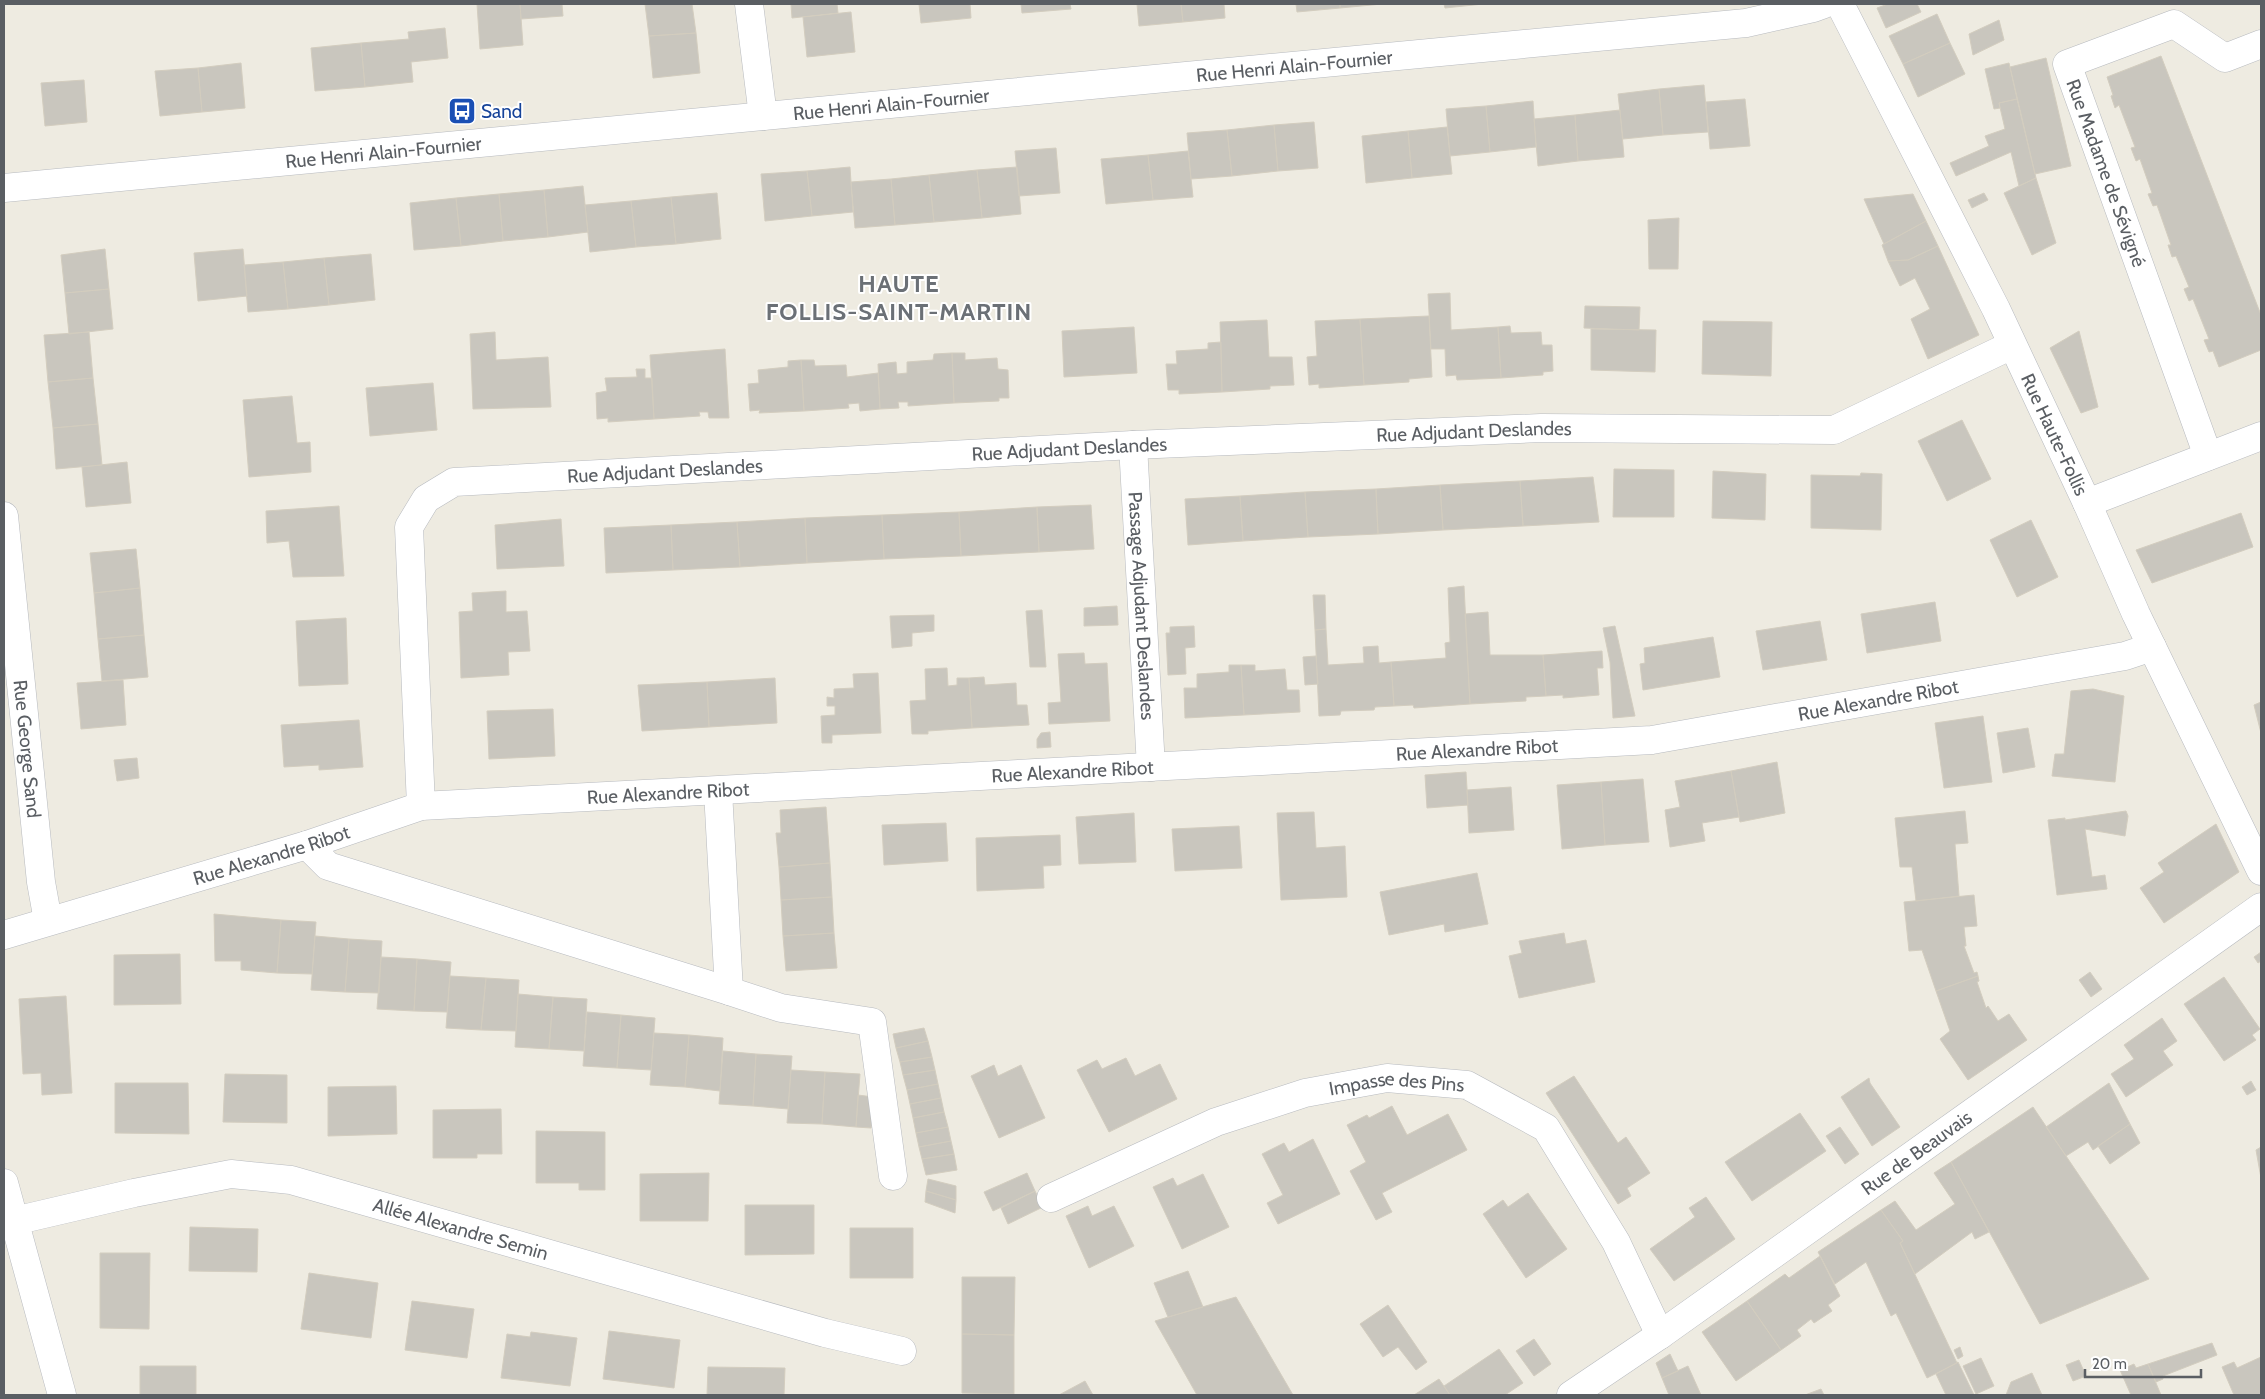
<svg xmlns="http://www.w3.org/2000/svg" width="2265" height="1399" viewBox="0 0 2265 1399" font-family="Cabin,sans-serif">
  <rect width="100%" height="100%" fill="#eeebe1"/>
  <path fill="#c9c6be" stroke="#d3cdbf" d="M477 4H520L523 45 480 49Z
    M520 4H562L563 16 521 19Z
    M645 4H692L696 33 649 36Z
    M791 4H837L838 13 792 18Z
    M919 4H970L971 18 921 23Z
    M1021 4H1070L1071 9 1022 13Z
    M1137 4H1181L1183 22 1139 26Z
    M1181 4H1224L1225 18 1183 22Z
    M1296 4H1340V8L1297 12Z
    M1340 4H1382L1340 8Z
    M1444 4H1483L1445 8Z
    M1888 4H1917L1921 12 1886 28 1877 8Z
    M851 12 855 52 807 57 803 17Z
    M1937 14 1950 43 1903 64 1889 36Z
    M1999 20 2004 40 1973 55 1969 34Z
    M445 28 448 58 411 62 413 82 365 87 361 43 409 39 408 32Z
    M696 33 700 73 653 78 649 36Z
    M361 43 365 87 315 91 311 48Z
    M1950 43 1965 74 1918 97 1903 64Z
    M2161 56 2261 315V350L2219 367 2213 351 2209 352 2204 340 2209 339 2193 299 2189 301 2184 289 2189 287 2176 256 2172 257 2168 245H2171L2157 205 2153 206 2148 194 2152 193 2140 159 2136 161 2131 148 2135 147 2119 105 2115 108 2111 96 2113 95 2107 77Z
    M2046 58 2071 166 2035 174 2010 67Z
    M241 63 245 108 202 112 198 68Z
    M2009 63 2017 99 1999 103 2000 108 1994 109 1985 69Z
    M198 68 202 112 160 116 155 71Z
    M84 80 87 122 45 126 41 83Z
    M1704 85 1708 132 1663 135 1659 89Z
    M1659 89 1663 135 1623 139 1618 94Z
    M1745 99 1750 146 1710 149 1706 102Z
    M2017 99 2036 178 2019 186 2011 152 1956 176 1950 163 1989 146 1985 136 2005 129 1999 103Z
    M1533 101 1536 147 1490 152 1486 106Z
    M1486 106 1490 152 1450 156 1446 109Z
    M1620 110 1624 157 1578 161 1575 115Z
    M1575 115 1578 161 1538 166 1534 119Z
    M1314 122 1318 168 1278 171 1274 125Z
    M1274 125 1278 171 1232 176 1227 130Z
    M1447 127 1452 174 1412 178 1408 131Z
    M1227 130 1232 176 1191 179 1187 133Z
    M1408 131 1412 178 1366 183 1362 136Z
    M1056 148 1060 193 1019 196 1015 151Z
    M1188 151 1193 197 1153 200 1148 155Z
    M1148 155 1153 200 1106 204 1101 159Z
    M850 167 853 212 812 216 807 171Z
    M1017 167 1021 214 982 218 977 170Z
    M977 170 982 218 934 222 929 175Z
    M807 171 812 216 765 221 761 174Z
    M929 175 934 222 895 225 891 179Z
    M2036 178 2056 243 2032 255 2004 193Z
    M891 179 895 225 855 228 851 182Z
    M583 186 588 232 548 237 544 190Z
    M544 190 548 237 503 241 499 194Z
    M717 193 721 239 676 244 671 197Z
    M1984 193 1988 200 1972 208 1968 200Z
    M499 194 503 241 461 246 456 198Z
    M1913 194 1926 221 1884 244 1864 199Z
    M671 197 676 244 636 247 631 201Z
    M456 198 461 246 414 250 410 203Z
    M631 201 636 247 590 252 585 205Z
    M1679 218 1678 269H1649L1648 220Z
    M1926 221 1938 246 1908 260 1888 261 1882 245Z
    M1938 246 1979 335 1928 359 1911 319 1930 309 1915 278 1900 286 1888 261 1908 260Z
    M105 249 109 289 65 293 61 255Z
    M243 249 247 296 198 301 194 253Z
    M371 254 375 300 329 305 324 258Z
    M324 258 329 305 288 309 283 262Z
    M283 262 288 309 248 312 244 265Z
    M109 289 113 329 69 334 65 293Z
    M1450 293 1451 330 1498 327 1501 378 1457 380 1456 375 1446 376 1445 349H1431L1428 294Z
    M1585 306 1640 307 1639 330 1584 328Z
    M1429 316 1432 377 1409 379V382L1364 385 1360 319Z
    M1360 319 1364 385 1319 388V384L1309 385 1307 357 1317 356 1315 321Z
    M1267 320 1269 357H1292L1294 385 1270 386V389L1222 392 1220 322Z
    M1703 321 1772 322 1771 376 1702 374Z
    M1510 326 1511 333 1541 332 1542 345H1552L1553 371 1543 372V375L1501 378 1498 327Z
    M1134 327 1137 373 1064 377 1062 331Z
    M1591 329 1656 330 1655 372 1591 370Z
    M2079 331 2098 407 2081 413 2050 348Z
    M89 332 93 378 48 382 44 335Z
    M495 332 496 360 548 357 551 407 473 409 470 334Z
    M1221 342 1222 392 1179 394V390H1168L1166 364H1177L1176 351 1208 349V343Z
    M725 349 729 418H709L708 412H699L700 416 654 419 650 355Z
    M952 353H965V360L997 358 998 369 1008 370 1009 398H999V401L954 403Z
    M952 353 954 403 908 406V402H898L899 408 880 409 878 364 896 362 897 374 907 373V362L933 360 934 354Z
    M801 360 804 411 759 413 760 410 750 411 748 384 759 383 758 370 788 367V361Z
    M801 360H814L815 366 846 365 847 377 878 373 880 409 860 411 859 403 848 404 849 408 804 411Z
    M636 369H645V378H652L654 419 608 422V418L597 419 596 393 607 391 605 378 637 377Z
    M93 378 98 424 53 428 48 382Z
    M433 383 437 430 370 436 366 388Z
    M292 396 297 443 310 442 311 472 249 477 243 400Z
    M1962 420 1991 479 1947 501 1918 441Z
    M98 424 102 465 56 469 53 428Z
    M127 462 131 503 86 507 82 467Z
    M1614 469 1674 470V517H1613Z
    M1713 471 1766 474 1765 520 1712 518Z
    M1861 473 1882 474 1881 530 1811 528V475L1860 476Z
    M1593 477 1599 522 1523 526 1520 481Z
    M1520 481 1523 526 1443 530 1440 485Z
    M1440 485 1443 530 1378 534 1376 489Z
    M1376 489 1378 534 1308 537 1305 492Z
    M1305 492 1308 537 1243 541 1240 496Z
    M1240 496 1243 541 1188 545 1185 499Z
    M1091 505 1094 549 1039 552 1037 507Z
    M339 506 344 576 293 577 289 541 267 543 266 511Z
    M1037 507 1039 552 961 556 959 512Z
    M959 512 961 556 884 559 882 515Z
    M2241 513 2253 547 2152 583 2136 550Z
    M882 515 884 559 807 563 805 518Z
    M805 518 807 563 740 567 737 522Z
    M561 519 564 566 497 569 495 525Z
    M2031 520 2058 577 2017 597 1990 540Z
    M737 522 740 567 673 570 671 525Z
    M671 525 673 570 606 573 604 528Z
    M136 549 140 588 94 593 90 553Z
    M1464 586 1470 704 1414 708 1413 705 1394 706 1391 662 1446 658 1445 643 1450 642 1448 588Z
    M140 588 144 635 98 639 94 593Z
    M506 591V612L527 611 530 651 508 652 509 675 461 678 459 612 473 611 472 593Z
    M1313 595H1325L1326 629 1315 630Z
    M1935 602 1941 641 1867 653 1861 614Z
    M1117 606 1118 625 1084 626V608Z
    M1042 610 1046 667H1030L1026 611Z
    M1488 612 1490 655H1543L1546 696 1526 697V701L1470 704 1465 614Z
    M934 615V631L912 633V646L892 648 890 616Z
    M346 618 348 684 299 686 296 621Z
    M1820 621 1827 660 1763 670 1756 631Z
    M1194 626 1195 647 1185 648 1186 674 1168 675 1166 633H1170V627Z
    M1615 626 1635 716 1613 718 1610 662 1603 628Z
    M1326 629 1328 665 1364 663 1363 647 1378 646 1379 663 1391 662 1394 706 1375 707 1374 710 1341 711 1340 715 1319 716 1315 630Z
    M144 635 148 677 102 681 98 639Z
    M1713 637 1720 677 1643 690 1640 664 1645 663 1644 648Z
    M1602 651 1603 668H1597L1599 695 1563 698V695L1546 696 1543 655Z
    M1084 653 1085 664 1107 663 1110 721 1049 724 1048 703 1061 702 1058 654Z
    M1316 656 1318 684 1305 685 1303 657Z
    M1229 665H1241L1244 715 1185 718 1184 688H1197V674L1229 672Z
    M1241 665H1255V671L1285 669 1287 690H1299L1300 712 1244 715Z
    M947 668 948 686 957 685V678H969L972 728 928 731V734H912L910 701 926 700 925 669Z
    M878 673 881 733 832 735V743H822L821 716 835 715V706H827V697L834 698V689L854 688 853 674Z
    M984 677 985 685 1016 683 1017 705H1027L1029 725 972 728 969 678Z
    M775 678 777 723 709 727 707 682Z
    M123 680 126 725 81 729 77 683Z
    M707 682 709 727 642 731 638 685Z
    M2093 689 2124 696 2115 782 2052 776 2055 754H2064L2071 691Z
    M2261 702V733L2254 705Z
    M553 709 555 756 489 759 487 711Z
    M1983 716 1992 782 1944 788 1935 723Z
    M359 720 363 767 319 770V765L284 767 281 725Z
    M2028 728 2035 767 2003 773 1997 733Z
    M1050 732 1051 747 1037 748V739L1041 733Z
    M137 758 139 778 117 781 114 760Z
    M1777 762 1785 813 1740 822 1731 771Z
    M1731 771 1739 817 1702 823 1705 841 1670 847 1665 810 1680 807 1675 781Z
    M1466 772 1468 805 1427 808 1425 775Z
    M1643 779 1649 842 1605 845 1601 782Z
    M1601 782 1605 845 1562 849 1557 785Z
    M1511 787 1514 830 1469 833 1467 790Z
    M826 807 830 863 779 867 776 833H781L780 810Z
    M1965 811 1968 843 1955 844 1959 896 1916 901 1912 867H1900L1895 818Z
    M2126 811 2128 816 2125 836 2085 829 2092 877 2105 875 2107 889 2057 895 2048 820 2065 818V820Z
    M1314 812 1316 848 1345 846 1347 897 1281 900 1277 813Z
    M1134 813 1136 862 1079 864 1076 817Z
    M946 823 948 861 884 865 882 825Z
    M2216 824 2239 872 2164 923 2140 888 2164 872 2158 863Z
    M1239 826 1242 868 1175 871 1172 829Z
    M1060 835 1061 865 1043 866 1044 888 977 891 976 838Z
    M830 863 832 897 781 900 779 867Z
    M1477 873 1488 924 1445 932 1444 924 1389 935 1380 892Z
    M1974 895 1977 926 1964 927 1966 946H1964L1974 973 1977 972 1978 976 1936 991 1922 950 1909 951 1904 902Z
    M832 897 834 933 783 936 781 900Z
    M214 914 281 920 277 973 241 970V961H215Z
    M281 920 316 922 312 974 277 973Z
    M834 933 837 968 786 971 783 936Z
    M1564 933 1566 944 1586 940 1595 982 1519 998 1509 956 1522 953 1519 941Z
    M315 936 349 939 345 992 311 990Z
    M349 939 382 941 379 993 345 992Z
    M2261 952V961L2258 963 2254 957Z
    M180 954 181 1004 114 1005V955Z
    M381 957 417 959 414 1011 377 1009Z
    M417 959 451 962 447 1012 414 1011Z
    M2090 972 2102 989 2091 997 2079 980Z
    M450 976 486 978 481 1030 446 1028Z
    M1978 976 1979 981 1977 982 1986 1008 1988 1006 1998 1021 2009 1014 2027 1040 1968 1080 1940 1039 1950 1031 1936 991Z
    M2224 977 2260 1029 2252 1035 2256 1040 2224 1061 2184 1004Z
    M486 978 519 980 516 1031 481 1030Z
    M518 994 553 997 549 1049 515 1047Z
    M66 996 72 1093 42 1095 41 1073 23 1074 19 999Z
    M553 997 587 999 584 1051 549 1049Z
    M587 1012 621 1015 617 1068 583 1066Z
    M621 1015 655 1018 651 1070 617 1068Z
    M2162 1018 2177 1041 2163 1051 2173 1065 2126 1097 2111 1074 2134 1059 2124 1045Z
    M924 1028 928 1041 896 1048 893 1034Z
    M654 1033 689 1035 685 1087 650 1085Z
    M689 1035 723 1038 720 1091 685 1087Z
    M928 1041 932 1057 900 1062 896 1048Z
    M723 1051 756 1054 753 1106 719 1104Z
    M756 1054 792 1056 788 1109 753 1106Z
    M932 1057 935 1070 903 1075 900 1062Z
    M1126 1058 1135 1076 1160 1064 1177 1099 1109 1132 1077 1070 1097 1060 1102 1069Z
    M994 1065 998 1076 1021 1065 1045 1118 999 1138 971 1076Z
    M791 1070 825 1072 822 1124 787 1123Z
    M935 1070 938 1084 907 1090 903 1075Z
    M825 1072 860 1074 856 1127 822 1124Z
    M225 1074 287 1075V1123L223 1122Z
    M1574 1076 1618 1143 1626 1137 1650 1173 1627 1188 1631 1196 1618 1204 1546 1093Z
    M1869 1078 1870 1083 1900 1127 1872 1146 1841 1097Z
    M2251 1081 2256 1090 2247 1095 2242 1087Z
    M115 1083H188L189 1134 115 1133Z
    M2109 1083 2130 1124 2093 1150 2088 1142 2066 1156 2046 1127Z
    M938 1084 941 1098 910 1104 907 1090Z
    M396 1086 397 1134 328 1136V1087Z
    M858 1095 873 1097 871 1128 856 1127Z
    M941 1098 944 1112 913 1118 910 1104Z
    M1392 1106 1407 1135 1448 1114 1467 1150 1382 1193 1392 1212 1376 1220 1350 1171 1366 1162 1347 1125 1367 1115 1369 1118Z
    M2033 1107 2149 1279 2040 1324 1951 1162Z
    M501 1109 502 1154H477V1158H433V1110Z
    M944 1112 948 1127 916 1133 913 1118Z
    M1800 1113 1826 1151 1752 1201 1725 1162Z
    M2130 1124 2140 1143 2110 1164 2098 1146Z
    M948 1127 951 1141 919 1147 916 1133Z
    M1840 1127 1859 1154 1845 1164 1826 1136Z
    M536 1131 605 1132V1190H579V1183H536Z
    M1313 1139 1340 1194 1278 1224 1267 1203 1283 1195 1262 1154 1284 1143 1289 1152Z
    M951 1141 954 1154 922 1159 919 1147Z
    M2261 1147V1178L2256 1150Z
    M954 1154 957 1170 926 1175 922 1159Z
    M1951 1162 1989 1232 1975 1239 1972 1232 1915 1274 1900 1243 1903 1241 1881 1210 1895 1201 1916 1230 1955 1204 1934 1173Z
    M709 1173 708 1221H640V1174Z
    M1027 1173 1035 1191 993 1211 984 1192Z
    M1203 1174 1229 1227 1182 1249 1153 1187 1173 1178 1177 1186Z
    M928 1179 956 1186V1200L926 1191Z
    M926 1191 956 1200 955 1213 925 1202Z
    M1035 1191 1043 1207 1008 1224 1001 1208Z
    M1528 1193 1567 1249 1526 1278 1483 1214 1503 1200 1508 1207Z
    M1706 1197 1735 1239 1674 1281 1650 1249 1695 1217 1689 1208Z
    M745 1205H814V1254L745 1255Z
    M1088 1206 1092 1216 1114 1206 1134 1246 1089 1268 1066 1216Z
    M1881 1210 1903 1241 1900 1243 1957 1363 1927 1378 1896 1313 1891 1316 1866 1262 1835 1284 1818 1252Z
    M190 1227 258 1229 257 1272 189 1271Z
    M850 1228H913V1278H850Z
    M100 1253H150L149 1329 100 1328Z
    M1820 1256 1840 1296 1828 1305 1832 1311 1814 1323 1811 1319 1797 1330 1801 1336 1781 1350 1747 1301 1785 1274 1789 1278Z
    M1188 1271 1203 1307 1168 1317 1154 1283Z
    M309 1273 378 1283 371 1338 301 1329Z
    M962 1277H1015L1014 1335 962 1334Z
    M1236 1297 1293 1395H1197L1155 1321Z
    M412 1301 474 1309 467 1358 405 1350Z
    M1747 1301 1781 1350 1736 1381 1702 1332Z
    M1388 1305 1427 1362 1416 1370 1398 1347 1383 1357 1360 1324Z
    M609 1331 680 1340 674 1388 603 1379Z
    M531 1332 577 1338 570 1386 501 1378 507 1334 530 1337Z
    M962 1334 1014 1335V1394L962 1393Z
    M1534 1339 1551 1364 1534 1376 1516 1351Z
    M2212 1343 2217 1355 2163 1376V1379L2156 1382 2148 1364Z
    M1960 1347 1963 1356 1958 1359 1954 1350Z
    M1499 1349 1523 1383 1505 1395H1450L1444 1386Z
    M1670 1354 1678 1371 1662 1378 1656 1363Z
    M2261 1357V1395H2234L2222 1367 2234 1362 2237 1368Z
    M1981 1358 1994 1386 1976 1394 1963 1366Z
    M2079 1360 2086 1376 2073 1381 2066 1365Z
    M1958 1362 1974 1395H1946L1936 1374Z
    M2134 1364 2136 1368 2148 1364 2161 1395H2131L2120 1370Z
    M140 1366H196V1395H140Z
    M1688 1366 1701 1395H1669L1662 1378Z
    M708 1367 785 1368 784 1395H707Z
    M2032 1373 2042 1395H2006L2011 1382Z
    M1439 1379 1450 1395H1414Z
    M1085 1381 1093 1395H1059Z
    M1821 1389 1824 1395H1805Z"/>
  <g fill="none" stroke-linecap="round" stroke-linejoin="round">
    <g stroke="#b7babf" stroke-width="29">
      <g id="minor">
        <path d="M749 4 763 116"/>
        <path id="s1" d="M1840 4 1996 309 2087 503 2136 614 2261 871"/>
        <path id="s2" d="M4 188 1746 23 1813 8 1824 4"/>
        <path id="s3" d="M1133 445 1151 767"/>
        <path d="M2208 456 2067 64 2174 24 2225 58 2261 44"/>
        <path d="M2087 503 2261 436"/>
        <path id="s4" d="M4 516 41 882 48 921"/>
        <path d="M718 791 729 991 781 1008 872 1022 893 1176"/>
        <path id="s5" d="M421 806 409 527 426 499 454 482 1133 445 1541 428 1834 430 2012 345"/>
        <path d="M307 845 328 866 729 991"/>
        <path id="s6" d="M4 935 307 845 421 806 1652 740 2125 656 2152 647"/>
        <path d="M4 1183 62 1395"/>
        <path id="s7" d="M1051 1198 1216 1122 1305 1093 1387 1078 1467 1085 1546 1128 1616 1242 1660 1335"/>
        <path id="s8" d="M14 1221 134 1193 231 1174 291 1180 825 1333 902 1351"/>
        <path id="s9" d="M1571 1395 1660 1335 2261 907"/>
      </g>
    </g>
    <use href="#minor" stroke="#fff" stroke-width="28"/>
  </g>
  <defs>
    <g id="bus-square" transform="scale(1.4375)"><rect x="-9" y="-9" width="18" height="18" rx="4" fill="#1a4fb4" stroke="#fff"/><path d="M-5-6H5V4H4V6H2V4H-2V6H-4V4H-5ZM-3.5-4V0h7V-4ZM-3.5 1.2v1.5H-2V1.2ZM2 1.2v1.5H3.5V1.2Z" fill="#fff"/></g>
  </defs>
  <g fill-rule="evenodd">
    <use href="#bus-square" x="462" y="111"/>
  </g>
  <g text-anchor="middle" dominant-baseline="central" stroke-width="4" stroke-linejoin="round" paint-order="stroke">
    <g font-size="19" fill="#5a5e63" stroke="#fff">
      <text stroke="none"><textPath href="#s2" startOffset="1296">Rue Henri Alain-Fournier</textPath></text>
      <text stroke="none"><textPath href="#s2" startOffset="891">Rue Henri Alain-Fournier</textPath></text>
      <text stroke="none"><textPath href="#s2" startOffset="381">Rue Henri Alain-Fournier</textPath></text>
      <text transform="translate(2106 173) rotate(70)">Rue Madame de Sévigné</text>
      <text stroke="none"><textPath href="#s5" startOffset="1366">Rue Adjudant Deslandes</textPath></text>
      <text stroke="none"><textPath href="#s1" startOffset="481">Rue Haute-Follis</textPath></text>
      <text stroke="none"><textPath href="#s5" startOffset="961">Rue Adjudant Deslandes</textPath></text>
      <text stroke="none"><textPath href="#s5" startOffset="556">Rue Adjudant Deslandes</textPath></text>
      <text stroke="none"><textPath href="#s3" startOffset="161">Passage Adjudant Deslandes</textPath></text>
      <text stroke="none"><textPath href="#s6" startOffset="1899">Rue Alexandre Ribot</textPath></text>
      <text stroke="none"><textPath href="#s4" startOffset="234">Rue George Sand</textPath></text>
      <text stroke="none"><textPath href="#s6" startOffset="1494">Rue Alexandre Ribot</textPath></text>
      <text stroke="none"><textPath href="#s6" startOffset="1089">Rue Alexandre Ribot</textPath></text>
      <text stroke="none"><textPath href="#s6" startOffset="684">Rue Alexandre Ribot</textPath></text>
      <text stroke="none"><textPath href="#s6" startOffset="279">Rue Alexandre Ribot</textPath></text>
      <text stroke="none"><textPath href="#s7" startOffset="368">Impasse des Pins</textPath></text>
      <text stroke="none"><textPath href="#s9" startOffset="422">Rue de Beauvais</textPath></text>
      <text stroke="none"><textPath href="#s8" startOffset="459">Allée Alexandre Semin</textPath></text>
    </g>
    <g font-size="19" fill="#164399" stroke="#fff" text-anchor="start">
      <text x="481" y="111">Sand</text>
    </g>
    <g font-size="24" font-weight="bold" letter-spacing="1" fill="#6b7076" stroke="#fff">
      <text x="899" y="283">HAUTE<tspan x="899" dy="28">FOLLIS-SAINT-MARTIN</tspan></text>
    </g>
  </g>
  <rect width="2265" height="1399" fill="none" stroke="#5a5e63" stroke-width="10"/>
  <path d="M2085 1369v8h116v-8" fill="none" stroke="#5a5e63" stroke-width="2.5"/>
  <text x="2092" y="1369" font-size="15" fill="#5a5e63" stroke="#ffffff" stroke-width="4" paint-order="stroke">20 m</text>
</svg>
